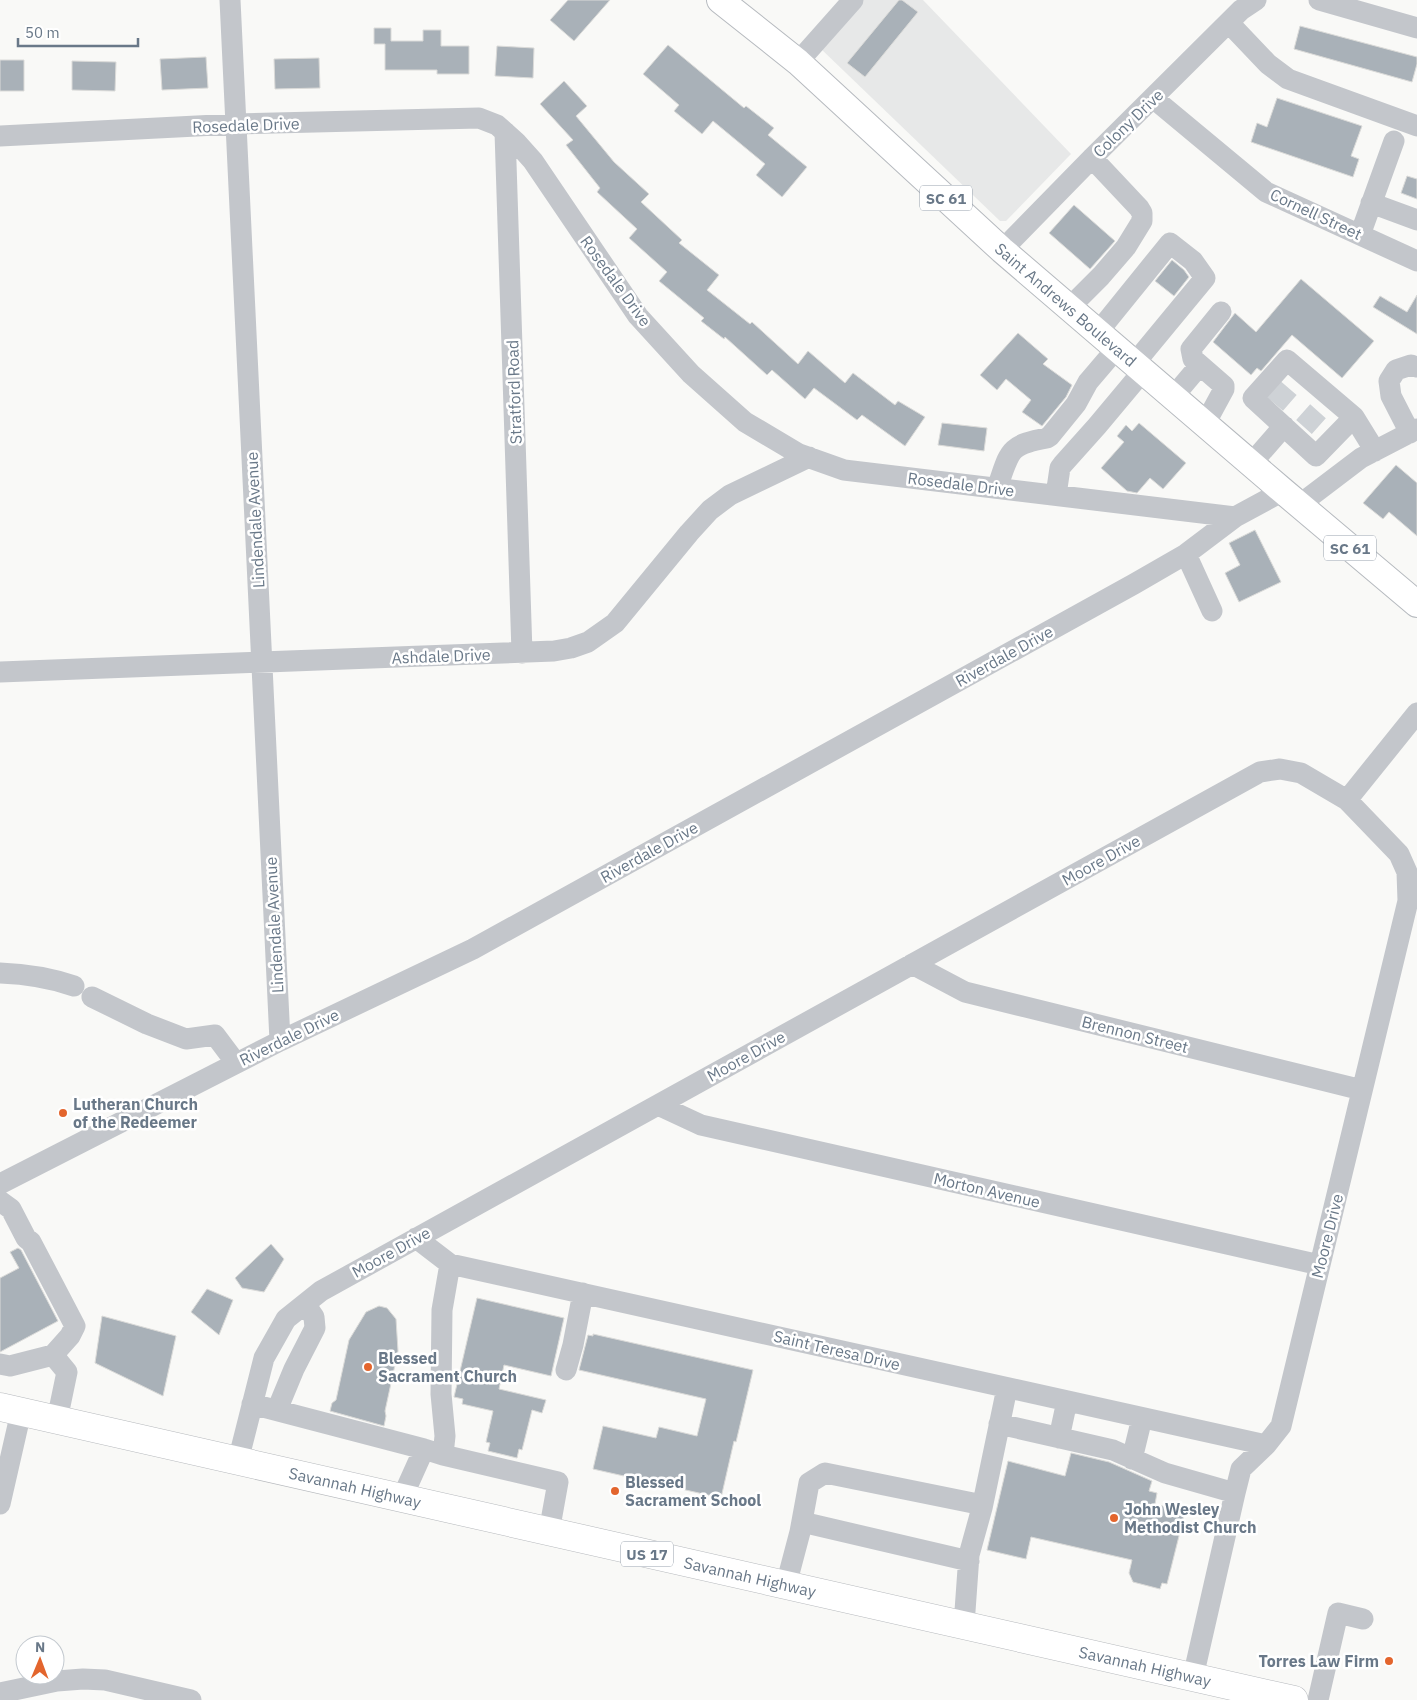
<svg xmlns="http://www.w3.org/2000/svg" width="1417" height="1700" viewBox="0 0 1417 1700" font-family="'IBM Plex Sans',sans-serif">
  <rect width="100%" height="100%" fill="#f9f9f7"/>
  <path fill="#e7e8e8" d="M862 0H923L1071 154 1006 221H1000L820 48Z"/>
  <path fill="#a9b1b8" stroke="#dbdbd9" d="M568 0H610L574 41 550 20Z
    M899 0H902L918 12 865 77 847 63Z
    M1300 26 1417 57V64L1412 82 1294 49Z
    M374 28H391V41H423V30H441V46H469V74H437V70H385V44H374Z
    M668 45 744 108 746 106 774 128 768 135 807 167 782 197 756 175 765 164 713 121 702 134 674 111 679 105 643 74Z
    M497 46 534 48 533 78 495 76Z
    M206 57 208 88 162 90 160 59Z
    M319 58 320 88 275 89 274 59Z
    M0 60H24V91H0Z
    M72 61 116 62 115 91 72 90Z
    M564 81 587 106 576 116 614 162 649 194 641 202 682 240 679 243 719 275 707 290 750 324 752 322 798 364 808 351 845 383 853 373 895 405 898 401 925 417 905 446 862 415 857 420 814 388 805 399 772 370 767 375 725 337 724 339 701 321 704 318 659 281 667 272 629 238 637 229 597 192 600 188 566 145 573 140 540 104Z
    M1277 98 1362 126 1351 156 1359 159 1353 177 1251 142 1257 123 1267 127Z
    M1407 176 1417 179V199L1401 193Z
    M1074 205 1115 241 1090 269 1049 233Z
    M1172 260 1184 270 1189 277 1174 296 1155 281Z
    M1301 279 1374 341 1342 378 1292 335 1261 371 1257 368 1251 375 1213 342 1235 313 1256 332Z
    M1417 295V334L1373 307 1380 296 1407 312Z
    M1018 333 1048 359 1043 364 1072 385 1066 397 1042 426 1022 412 1031 400 1006 379 997 390 980 375Z
    M942 423 987 428 984 451 938 445Z
    M1139 423 1186 463 1163 489 1150 478 1137 493 1127 491 1101 468 1124 442 1117 436 1126 425 1132 431Z
    M1396 465 1417 483V536L1389 512 1383 519 1363 503Z
    M1255 530 1281 582 1239 602 1225 573 1240 565 1229 543Z
    M271 1244 284 1259 264 1292 242 1288 235 1278Z
    M18 1248 21 1250 58 1321 0 1352V1278L19 1268 10 1252Z
    M207 1289 233 1300 219 1335 191 1312Z
    M477 1298 564 1318 551 1376 504 1365 499 1389 546 1400 542 1413 532 1410 522 1450 519 1449 517 1458 488 1451 490 1443 486 1442 493 1411 462 1404 463 1399 454 1397Z
    M379 1306 387 1308 396 1319 398 1351 385 1411 386 1416 384 1426 330 1411 332 1403 336 1400 349 1340 366 1312Z
    M102 1316 176 1336 163 1396 95 1363Z
    M593 1334 753 1370 736 1442 734 1441 721 1498 593 1469 603 1426 656 1438 659 1427 697 1436 706 1399 579 1370 588 1335 593 1336Z
    M1071 1453 1109 1462 1152 1481 1149 1491 1157 1493 1155 1504 1185 1512 1167 1584 1162 1583 1160 1589 1133 1582 1129 1573 1132 1560 1031 1537 1026 1559 987 1550 1008 1461 1065 1476Z"/>
  <g fill="none" stroke-linecap="round" stroke-linejoin="round">
    <path stroke="#ced2d6" stroke-width="21" stroke-dasharray="21 11" stroke-linecap="butt" d="M1275 404 1293 383
      M1304 427 1321 408"/>
    <g stroke="#b6babf" stroke-width="28">
      <g id="major">
        <path id="s1" d="M720 0 798 62 1002 250 1283 491 1417 604"/>
      </g>
    </g>
    <g stroke="#b6b9bd" stroke-width="29">
      <g id="highway">
        <path id="s2" d="M0 1407 1294 1700"/>
      </g>
    </g>
    <path stroke="#c3c6cb" stroke-width="21" d="M230 0 280 1041
      M1319 0 1417 28
      M1229 23 1268 64 1288 79 1417 126
      M798 62 853 0
      M1153 98 1266 192 1417 261
      M505 132 522 653
      M0 136 236 124 479 118 497 125 516 142 533 161 638 316 691 374 745 422 799 454 844 470 1235 517
      M1371 203 1417 220
      M1360 235 1394 141
      M1002 250 1092 158 1241 10 1256 0
      M1069 308 1101 276 1126 247 1142 221V213L1139 208 1092 158
      M1098 332 1170 243 1193 261 1205 278 1134 364
      M1173 397 1200 365
      M1354 417 1316 456 1253 398 1287 360 1354 417 1375 451
      M1205 424 1224 389V386L1193 359 1191 349 1221 312
      M1410 433 1391 396 1389 381 1396 370 1411 365 1417 367
      M1251 464 1284 426
      M997 488C1010 452 1007 445 1047 438L1050 436 1076 404 1088 382 1117 348
      M1056 495 1060 468 1063 464 1097 426 1143 371
      M1299 505 1361 458 1417 429
      M1186 554 1212 611
      M0 672 554 651 571 648 588 642 615 623 689 533 710 510 730 495 809 457
      M1347 800 1417 713
      M912 964 965 992 1362 1090
      M0 973C27 974 48 977 74 986
      M92 997 147 1024 186 1039 215 1035 236 1063
      M658 1105 701 1125 1320 1265
      M0 1184 280 1041 473 949 1134 584 1186 554 1235 517 1283 491
      M0 1201 11 1209 26 1238 31 1242 75 1326 70 1336 53 1355
      M416 1238 450 1264 1266 1445
      M0 1364 10 1366 53 1355 67 1372 57 1420
      M566 1370 573 1345 583 1293
      M252 1404 424 1449
      M277 1410 294 1369 315 1328 314 1317 305 1304
      M999 1424 1113 1450 1165 1473 1235 1493
      M1059 1438 1067 1401
      M443 1455 558 1482 549 1532
      M1132 1459 1142 1418
      M238 1461 264 1358 286 1319 321 1291 1260 772 1280 769 1301 773 1347 800 1399 854 1407 872 1408 901 1281 1426 1266 1445 1241 1469 1235 1493 1193 1677
      M402 1498 424 1449 443 1455 445 1436 441 1394 442 1310 450 1264
      M0 1504 21 1412
      M982 1508 1007 1388
      M802 1522 969 1561
      M786 1585 800 1532 809 1483 825 1473 973 1503 982 1508 969 1555 964 1625
      M0 1693 57 1681 83 1679 105 1680 191 1700
      M1318 1700 1338 1613 1363 1619"/>
    <use href="#major" stroke="#fff" stroke-width="26"/>
    <use href="#highway" stroke="#fff" stroke-width="28"/>
  </g>
  <g fill="#e3652d" stroke="#fff" stroke-width="2">
    <circle cx="63" cy="1113" r="5"/>
    <circle cx="368" cy="1367" r="5"/>
    <circle cx="615" cy="1491" r="5"/>
    <circle cx="1114" cy="1518" r="5"/>
    <circle cx="1389" cy="1661" r="5"/>
  </g>
  <g text-anchor="middle" dominant-baseline="central" stroke-width="5" stroke-linejoin="round" paint-order="stroke">
    <g fill="#fff" stroke="#96a0ac" stroke-width="1">
      <rect x="920" y="185.5" width="52" height="25" rx="4"/>
      <rect x="1324" y="535.5" width="52" height="25" rx="4"/>
      <rect x="621" y="1541.5" width="52" height="25" rx="4"/>
    </g>
    <g font-size="15" font-weight="bold" fill="#697888">
      <text x="946" y="198">SC 61</text>
      <text x="1350" y="548">SC 61</text>
      <text x="647" y="1554">US 17</text>
    </g>
    <g font-size="16" fill="#697888" stroke="#fff">
      <text transform="translate(1128 123) rotate(-44)">Colony Drive</text>
      <text transform="translate(246 125) rotate(-2)">Rosedale Drive</text>
      <text transform="translate(1316 214) rotate(25)">Cornell Street</text>
      <text transform="translate(616 281) rotate(54)">Rosedale Drive</text>
      <text stroke="none"><textPath href="#s1" startOffset="461">Saint Andrews Boulevard</textPath></text>
      <text transform="translate(514 392) rotate(-92)">Stratford Road</text>
      <text transform="translate(961 484) rotate(7)">Rosedale Drive</text>
      <text transform="translate(255 520) rotate(-93)">Lindendale Avenue</text>
      <text transform="translate(441 656) rotate(-2)">Ashdale Drive</text>
      <text transform="translate(1004 656) rotate(-29)">Riverdale Drive</text>
      <text transform="translate(649 852) rotate(-29)">Riverdale Drive</text>
      <text transform="translate(1101 860) rotate(-29)">Moore Drive</text>
      <text transform="translate(274 925) rotate(-93)">Lindendale Avenue</text>
      <text transform="translate(1135 1034) rotate(14)">Brennon Street</text>
      <text transform="translate(289 1037) rotate(-26)">Riverdale Drive</text>
      <text transform="translate(746 1056) rotate(-29)">Moore Drive</text>
      <text transform="translate(987 1190) rotate(13)">Morton Avenue</text>
      <text transform="translate(1327 1236) rotate(-76)">Moore Drive</text>
      <text transform="translate(391 1252) rotate(-29)">Moore Drive</text>
      <text transform="translate(837 1350) rotate(13)">Saint Teresa Drive</text>
      <text stroke="none"><textPath href="#s2" startOffset="364">Savannah Highway</textPath></text>
      <text stroke="none"><textPath href="#s2" startOffset="769">Savannah Highway</textPath></text>
      <text stroke="none"><textPath href="#s2" startOffset="1174">Savannah Highway</textPath></text>
    </g>
    <g font-size="16" font-weight="bold" fill="#697888" stroke="#fff" text-anchor="start">
      <text x="73" y="1104">Lutheran Church<tspan x="73" dy="18">of the Redeemer</tspan></text>
      <text x="378" y="1358">Blessed<tspan x="378" dy="18">Sacrament Church</tspan></text>
      <text x="625" y="1482">Blessed<tspan x="625" dy="18">Sacrament School</tspan></text>
      <text x="1124" y="1509">John Wesley<tspan x="1124" dy="18">Methodist Church</tspan></text>
      <text x="1379" y="1661" text-anchor="end">Torres Law Firm</text>
    </g>
  </g>
  <g transform="translate(40 1660) rotate(1)"><circle r="24" fill="#ffffff" stroke="#c3c9cf"/>
  <path d="M0-4L9 19L0 12L-9 19Z" fill="#e3652d"/>
  <text y="-8" font-size="14" font-weight="bold" text-anchor="middle" fill="#697888">N</text>
  </g>
  <path d="M18 38v8h120v-8" fill="none" stroke="#697888" stroke-width="2.5"/>
  <text x="25" y="38" font-size="15" fill="#697888" stroke="#ffffff" stroke-width="4" paint-order="stroke">50 m</text>
</svg>
